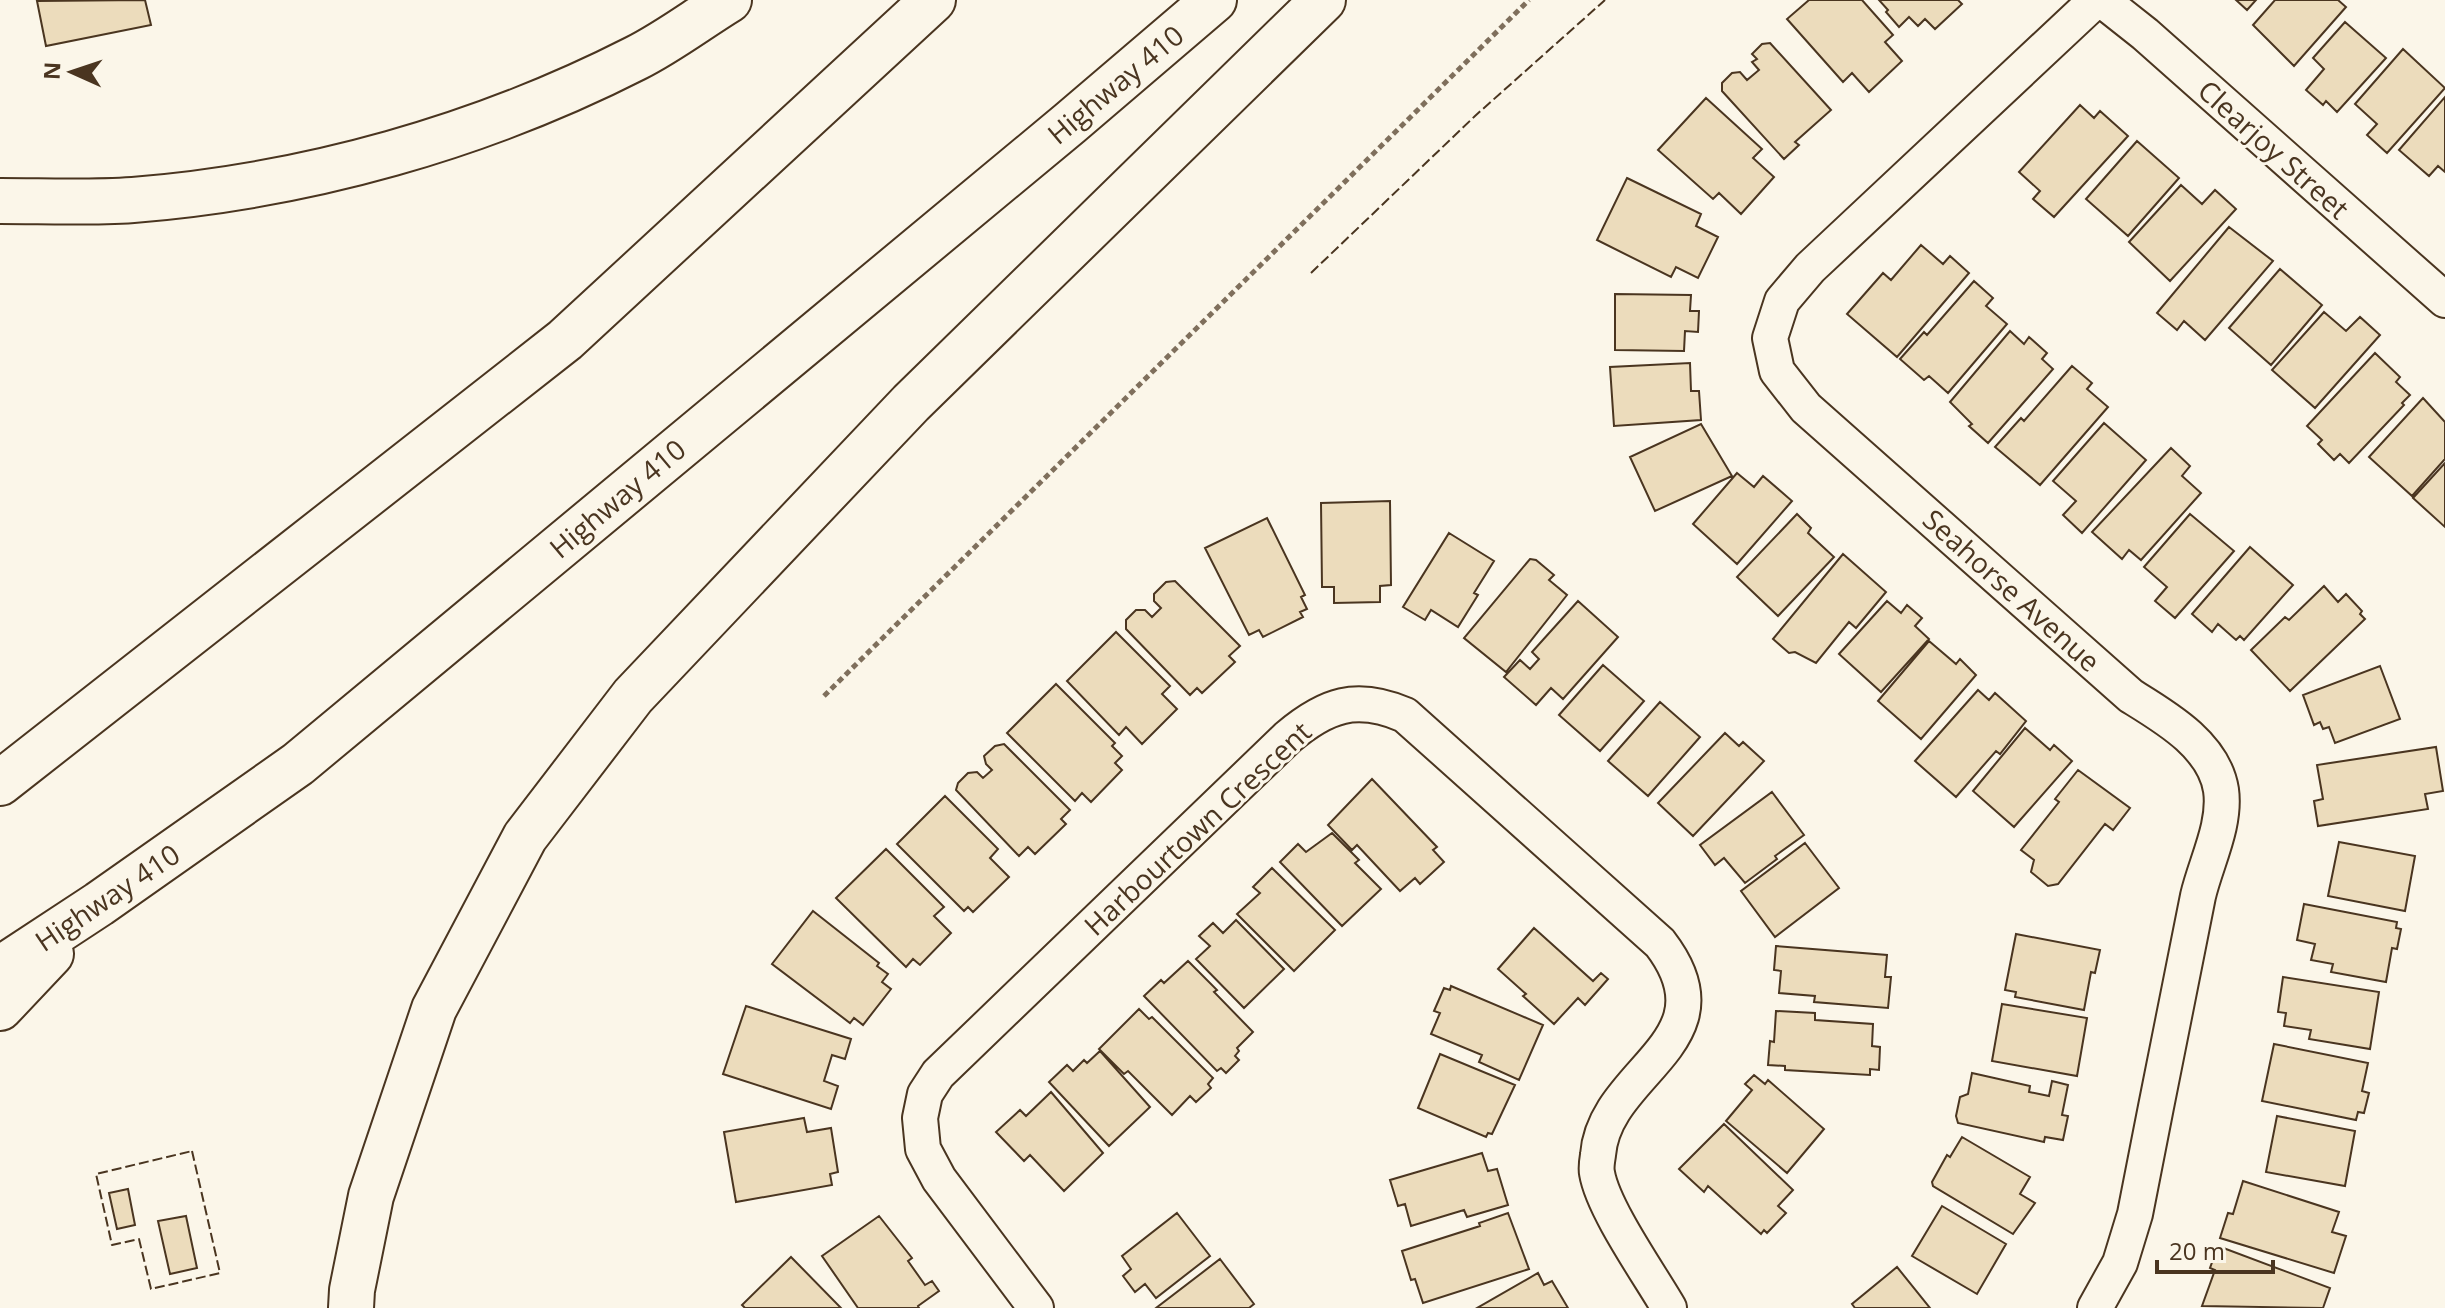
<svg xmlns="http://www.w3.org/2000/svg" width="2445" height="1308" viewBox="0 0 2445 1308" font-family="'Open Sans',sans-serif">
  <rect width="100%" height="100%" fill="#fbf6e9"/>
  <path fill="#ecdcbc" stroke="#4a3520" stroke-width="2" d="M145 0 151 25 46 46 37 1Z
    M1809 0H1862L1893 35 1885 42 1902 61 1869 92 1852 73 1843 82 1787 19Z
    M1879 0H1958L1962 4 1935 29 1925 19 1918 26 1909 17 1899 27 1886 12 1888 10Z
    M2236 0H2256L2247 10Z
    M2275 0H2338L2346 7 2294 66 2253 25Z
    M2345 22 2386 58 2337 112 2326 101 2323 105 2306 90 2324 69 2313 58Z
    M1770 43 1831 110 1795 142 1799 145 1784 159 1722 91V83L1732 73 1740 72 1747 80 1759 70 1752 62 1757 59 1752 54 1762 44Z
    M2403 49 2445 88 2387 153 2367 135 2377 124 2355 104Z
    M2445 97V172L2438 166 2429 176 2399 150Z
    M1706 98 1762 149 1753 158 1774 177 1741 214 1719 193 1713 199 1658 150Z
    M2080 105 2094 118 2100 111 2128 136 2054 217 2033 199 2040 191 2019 172Z
    M2137 141 2179 178 2128 236 2086 199Z
    M1627 178 1701 214 1696 226 1718 237 1698 278 1676 267 1671 277 1597 240Z
    M2181 185 2202 204 2215 190 2236 209 2170 281 2129 242Z
    M2229 227 2273 261 2205 340 2184 321 2177 330 2157 313Z
    M1921 245 1943 264 1950 256 1969 273 1897 357 1847 314 1883 273 1891 280Z
    M2280 269 2322 305 2271 365 2229 328Z
    M1974 281 1993 298 1986 306 2007 324 1948 393 1929 376 1924 380 1900 359 1924 332 1927 335Z
    M1615 294 1691 295 1690 311H1699L1698 332 1685 331 1684 351 1615 350Z
    M2324 312 2346 331 2360 317 2380 335 2315 408 2272 370Z
    M2010 331 2024 344 2029 337 2047 353 2042 359 2053 369 1988 443 1969 426 1972 424 1950 402Z
    M2375 353 2400 377 2396 382 2410 395 2402 403 2404 405 2349 463 2340 454 2334 460 2318 444 2322 440 2307 426Z
    M1690 363 1691 391H1699L1701 420 1614 426 1610 367Z
    M2072 366 2092 383 2087 389 2108 407 2040 485 1995 447 2021 418 2024 421Z
    M2423 398 2445 422V459L2412 496 2369 457Z
    M2104 423 2146 460 2082 533 2063 515 2076 501 2053 481Z
    M1701 424 1732 476 1655 511 1630 457Z
    M2171 448 2190 466 2182 476 2201 493 2141 560 2129 550 2122 559 2092 532Z
    M2445 463V527L2413 498Z
    M1737 473 1754 487 1763 476 1792 501 1737 564 1693 524Z
    M1390 501 1391 585 1380 586V602L1334 603V587H1322L1321 503Z
    M1797 514 1811 528 1808 533 1834 557 1778 616 1737 577Z
    M2190 514 2234 551 2175 618 2155 601 2167 587 2144 567Z
    M1267 518 1305 595 1301 597 1307 609 1300 612 1303 617 1263 637 1259 630 1249 635 1205 548Z
    M1449 533 1494 561 1474 593 1478 595 1458 627 1431 610 1425 620 1403 607Z
    M2250 547 2293 585 2244 640 2240 636 2236 640 2218 624 2212 632 2192 614Z
    M1843 554 1886 592 1856 628 1849 622 1816 663 1795 652 1789 653 1773 639Z
    M1530 559 1536 560 1554 575 1549 580 1567 595 1506 672 1464 638Z
    M1175 581 1240 646 1229 656 1235 662 1202 693 1197 688 1190 695 1126 629V620L1136 610H1145L1152 617 1161 608 1154 601V594L1166 582Z
    M2324 586 2338 602 2346 594 2362 611 2360 614 2365 619 2290 691 2251 650 2285 617 2289 620Z
    M1578 601 1618 637 1563 699 1551 688 1536 705 1504 677 1520 660 1530 669 1539 659 1532 652Z
    M1887 601 1901 613 1907 605 1922 618 1915 626 1929 639 1881 692 1839 654Z
    M1116 632 1170 686 1162 694 1177 709 1142 744 1126 727 1119 735 1067 681Z
    M1929 641 1956 664 1960 659 1976 675 1921 739 1878 701Z
    M1603 665 1644 701 1600 751 1559 715Z
    M2380 666 2400 719 2335 743 2329 727 2323 729 2320 722 2314 725 2303 695Z
    M1056 684 1115 743 1112 746 1122 756 1115 763 1122 770 1091 802 1082 793 1075 801 1007 733Z
    M1978 690 1989 700 1995 693 2026 721 2000 754 1996 751 1956 797 1915 761Z
    M1660 702 1700 737 1648 796 1608 761Z
    M2025 728 2050 750 2054 745 2072 761 2014 827 1973 791Z
    M1725 733 1739 746 1743 742 1764 761 1693 836 1658 803Z
    M1004 744 1070 810 1061 819 1066 824 1035 854 1028 847 1019 856 956 790 958 783 968 773 977 772 983 778 992 770 986 764 984 756 995 746Z
    M2436 747 2443 791 2425 794 2428 809 2318 826 2314 801 2323 799 2317 765Z
    M2078 770 2130 808 2113 830 2105 824 2058 884 2048 886 2031 872 2034 860 2021 850 2059 802 2055 799Z
    M1372 779 1437 847 1433 850 1444 862 1420 884 1415 878 1400 891 1357 845 1352 850 1328 825Z
    M1772 792 1804 835 1775 856 1777 859 1745 883 1724 858 1715 865 1700 845Z
    M945 796 998 849 990 858 1009 877 973 912 968 907 964 911 897 844Z
    M1332 833 1359 860 1355 863 1381 889 1342 926 1280 862 1298 844 1306 852Z
    M2339 842 2415 856 2405 911 2328 896Z
    M1805 843 1839 888 1775 937 1741 891Z
    M886 849 944 907 934 916 951 933 920 965 913 959 906 967 836 898Z
    M1272 868 1335 930 1294 971 1237 914 1260 893 1253 887Z
    M2304 904 2397 922 2396 928 2401 929 2397 949 2392 948 2386 982 2331 972 2333 964 2311 960 2315 944 2297 940Z
    M813 911 879 963 877 966 888 974 882 982 891 989 863 1025 854 1018 850 1023 772 964Z
    M1236 920 1284 969 1244 1008 1196 959 1210 946 1199 936 1213 923 1223 933Z
    M1534 928 1593 981 1601 973 1608 979 1585 1005 1578 998 1554 1024 1523 996 1526 994 1498 969Z
    M2016 934 2100 950 2095 973 2091 972 2084 1010 2015 997 2016 992 2005 990Z
    M1776 946 1887 955 1885 977H1891L1888 1008 1814 1002 1815 996 1779 993 1781 971 1774 970Z
    M1188 961 1217 990 1214 992 1253 1032 1237 1048 1239 1051 1235 1056 1239 1060 1226 1073 1221 1068 1217 1071 1144 996 1161 980 1164 983Z
    M2283 977 2379 992 2370 1049 2309 1039 2311 1030 2284 1026 2286 1013 2278 1012Z
    M1451 986 1543 1025 1519 1080 1479 1062 1482 1055 1431 1034 1440 1013 1434 1011 1444 988 1450 990Z
    M2002 1004 2087 1018 2077 1076 1992 1061Z
    M746 1006 851 1039 845 1059 832 1055 824 1081 838 1086 831 1109 723 1074Z
    M1139 1009 1149 1019 1152 1017 1213 1078 1208 1084 1211 1088 1196 1102 1190 1096 1172 1115 1128 1071 1124 1074 1099 1049Z
    M1776 1011 1815 1013V1020L1873 1024 1872 1046 1880 1047 1879 1070 1870 1069V1075L1785 1070V1066L1768 1065 1770 1041 1774 1042Z
    M2274 1044 2368 1063 2362 1091 2369 1093 2364 1113 2358 1112 2356 1120 2262 1101Z
    M1100 1051 1150 1107 1109 1146 1049 1082 1067 1065 1073 1071 1084 1060 1087 1063Z
    M1440 1054 1515 1085 1492 1134 1488 1133 1486 1137 1418 1108Z
    M1972 1073 2030 1086 2029 1092 2049 1096 2052 1081 2068 1085 2062 1115 2068 1116 2063 1140 2045 1137 2044 1142 1958 1123 1956 1116 1960 1097 1968 1094Z
    M1754 1075 1765 1084 1768 1080 1824 1129 1787 1173 1726 1121 1752 1090 1745 1084Z
    M1051 1092 1103 1153 1064 1191 1030 1155 1024 1161 996 1132 1020 1110 1026 1116Z
    M2277 1116 2355 1131 2345 1186 2266 1172Z
    M804 1118 807 1132 831 1128 838 1172 830 1174 832 1185 736 1202 724 1132Z
    M1724 1124 1793 1190 1778 1206 1786 1213 1767 1233 1764 1230 1761 1234 1708 1186 1704 1192 1679 1169Z
    M1962 1137 2030 1177 2020 1194 2035 1203 2013 1234 1933 1186 1932 1182 1947 1155 1950 1157Z
    M1482 1153 1488 1171 1497 1169 1508 1205 1467 1217 1464 1210 1411 1226 1405 1204 1398 1206 1390 1180Z
    M2243 1181 2339 1212 2332 1232 2346 1236 2334 1273 2220 1238 2228 1213 2233 1214Z
    M128 1189 135 1225 117 1229 109 1193Z
    M1942 1206 2006 1244 1977 1294 1912 1256Z
    M1177 1213 1210 1256 1156 1298 1145 1284 1135 1292 1123 1276 1131 1269 1122 1256Z
    M1508 1213 1529 1269 1423 1303 1415 1279 1411 1280 1402 1251 1480 1226 1479 1223Z
    M186 1216 197 1268 170 1274 158 1221Z
    M879 1216 912 1258 908 1261 925 1285 932 1281 939 1291 918 1306 919 1308H858L822 1256Z
    M2218 1246 2330 1288 2323 1308 2202 1306 2215 1270 2210 1268Z
    M791 1257 841 1308H745L742 1305Z
    M1220 1259 1254 1304 1249 1308H1156Z
    M1897 1267 1930 1308H1855L1852 1304Z
    M1538 1273 1544 1285 1552 1281 1568 1308H1477Z"/>
  <g fill="none" stroke-linecap="round" stroke-linejoin="round">
    <g stroke="#4a3520" stroke-width="38">
      <path id="minor" d="M2102 0 2145 34 2445 300
        M1036 1308 939 1179 923 1149 920 1118 925 1094 938 1074 1288 737C1326 705 1356 694 1405 715L1660 943C1736 1042 1604 1070 1598 1155 1597 1161 1596 1168 1597 1173 1603 1209 1650 1275 1669 1308
        M2095 1308 2120 1263 2135 1214C2156 1108 2176 1002 2198 896 2206 862 2226 825 2221 790 2214 745 2165 717 2131 696L1806 408 1777 371 1770 338 1782 301 1810 268 2096 0"/>
    </g>
    <g stroke="#4a3520" stroke-width="48">
      <path id="motorway" d="M0 201C44 201 89 203 133 200 307 186 481 137 636 58 668 42 698 19 729 0
        M0 783 565 340 933 0
        M0 969 99 904 298 764 1070 123 1214 0
        M0 1008 51 954
        M351 1308 352 1290 371 1196 434 1009 525 837 633 696 911 403 1323 0"/>
    </g>
    <path stroke="#7f6f5c" stroke-width="5" stroke-dasharray="6 4" stroke-linecap="butt" d="M824 696 1529 0"/>
    <use href="#minor" stroke="#fbf6e9" stroke-width="34"/>
    <use href="#motorway" stroke="#fbf6e9" stroke-width="44"/>
    <path stroke="#4a3520" stroke-width="2" stroke-dasharray="10 4" stroke-linecap="butt" d="M1311 273 1475 116 1605 0
      M192 1151 220 1273 151 1289 139 1239 112 1245 96 1174Z"/>
  </g>
  <g text-anchor="middle" dominant-baseline="central" stroke-width="6" stroke-linejoin="round" paint-order="stroke">
    <g font-size="28" fill="#4a3520" stroke="#fbf6e9">
      <text transform="translate(1115 84) rotate(-40)">Highway 410</text>
      <text transform="translate(2274 149) rotate(42)">Clearjoy Street</text>
      <text transform="translate(617 498) rotate(-40)">Highway 410</text>
      <text transform="translate(2012 590) rotate(42)">Seahorse Avenue</text>
      <text transform="translate(1197 828) rotate(-43)">Harbourtown Crescent</text>
      <text transform="translate(107 897) rotate(-34)">Highway 410</text>
    </g>
  </g>
  <g transform="translate(72 72) rotate(273)" stroke="#fbf6e9" stroke-width="6" paint-order="stroke">
  <path d="M0-6L14 30L0 20L-14 30Z" fill="#4a3520"/>
  <text y="-12" font-size="22" font-weight="bold" text-anchor="middle" fill="#4a3520">N</text>
  </g>
  <path d="M2157 1260v12h116v-12" fill="none" stroke="#4a3520" stroke-width="4"/>
  <text x="2169" y="1260" font-size="24" fill="#4a3520" stroke="#fbf6e9" stroke-width="6" paint-order="stroke">20 m</text>
</svg>
